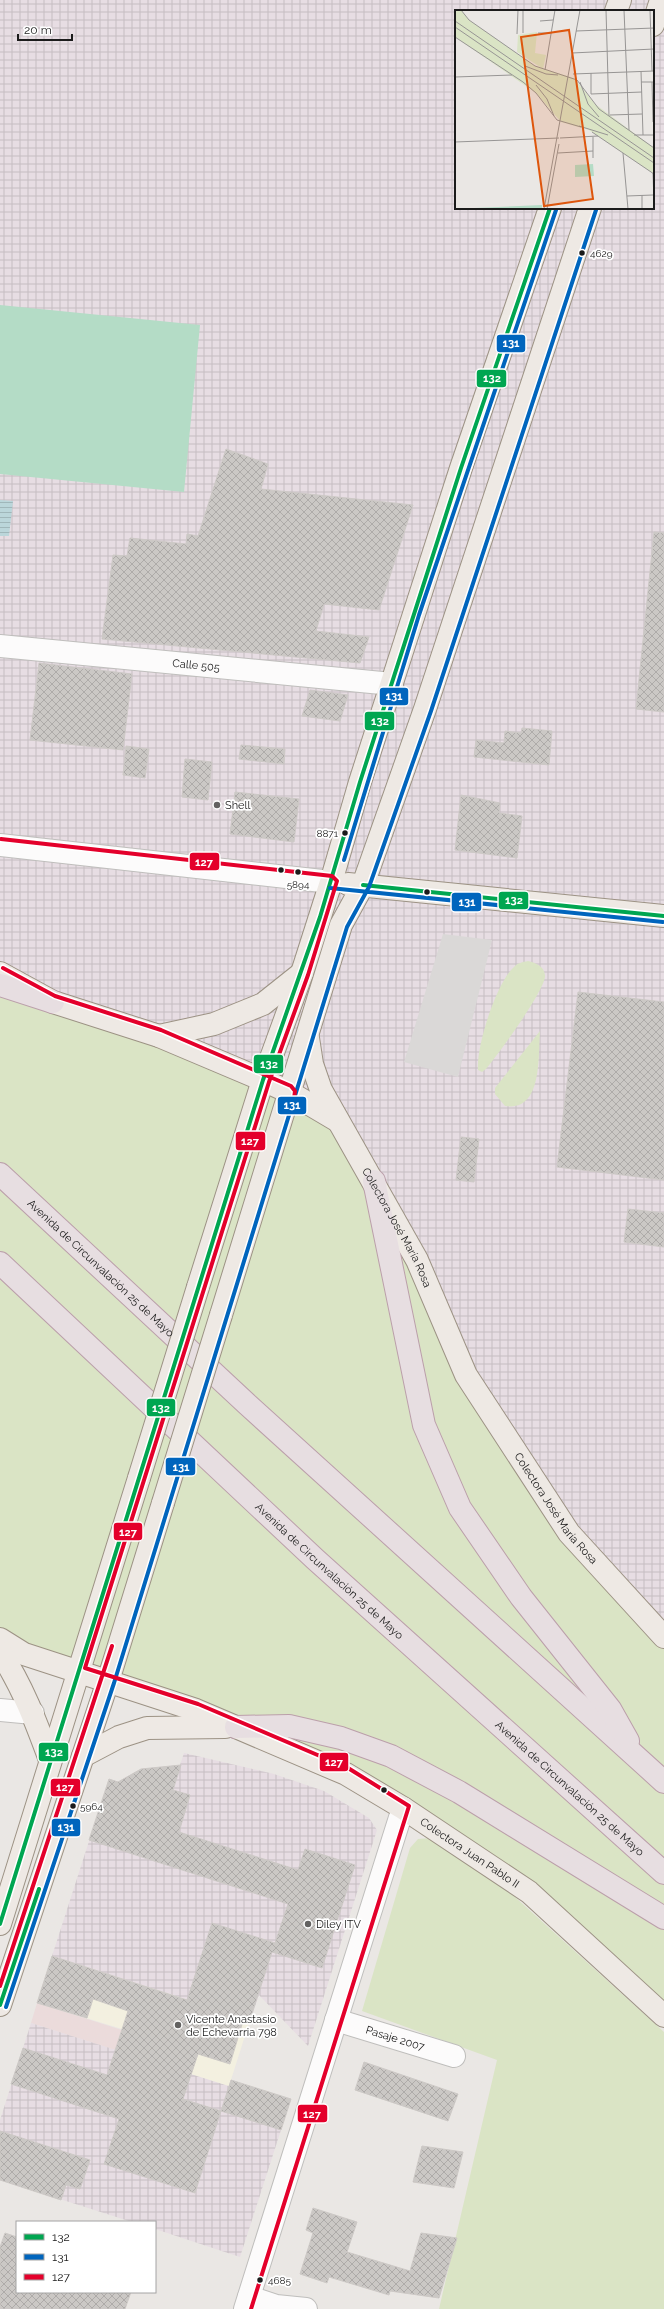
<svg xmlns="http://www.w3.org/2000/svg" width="664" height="2309" viewBox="0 0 664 2309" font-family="Raleway,sans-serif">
  <defs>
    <pattern id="industrial-grid" width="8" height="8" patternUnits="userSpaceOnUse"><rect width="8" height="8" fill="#e7dde3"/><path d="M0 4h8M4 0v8" fill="none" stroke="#c6bdc2"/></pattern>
    <pattern id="water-rules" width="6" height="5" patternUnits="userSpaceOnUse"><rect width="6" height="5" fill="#bbd6da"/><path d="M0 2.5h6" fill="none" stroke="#a0b7ba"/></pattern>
    <pattern id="building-cross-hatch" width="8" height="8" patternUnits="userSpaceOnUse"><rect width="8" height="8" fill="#cbc8c5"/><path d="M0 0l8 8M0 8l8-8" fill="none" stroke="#aeaba9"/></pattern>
  </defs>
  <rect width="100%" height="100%" fill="#eae7e4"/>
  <path fill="#ebdbdb" d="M37 2003 122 2030 115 2050 31 2023Z"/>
  <path fill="url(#industrial-grid)" fill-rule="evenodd" d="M0 0H664V1637L0 973ZM456 11H653V208H456Z
    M184 1753 274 1774 324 1791 369 1818 377 1830 308 2046 259 1995 250 2020 52 1956 109 1779 122 1783 123 1779 141 1769 180 1765Z
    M31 2023 229 2086 291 2099 240 2257 155 2229V2222H132L0 2180V2120Z"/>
  <path fill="#f3f0e0" d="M52 1956 250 2020 229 2086 115 2050 122 2029 37 2003Z"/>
  <path fill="#dae4c5" d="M528 961C536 963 544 966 545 975 547 988 497 1056 486 1069L482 1072 478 1070C476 1047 496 983 514 967 517 963 523 962 528 961Z
    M0 973 338 1121 466 1375 569 1533 664 1637V2016L529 1892 403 1808 0 1639Z
    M540 1031C538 1056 543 1112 505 1106L495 1094V1088Z
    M431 1838 515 1897 664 2032V2309H439L497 2060 362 2011 410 1848 418 1839Z"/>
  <path fill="#b4dcc6" d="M0 305 200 325 184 492 0 474Z"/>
  <path fill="#dad8d7" d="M443 934 492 940 458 1077 404 1062Z"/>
  <path fill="url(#water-rules)" d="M0 500 13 501 9 536H0Z"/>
  <path fill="url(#building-cross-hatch)" stroke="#cdc9c6" d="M226 449 268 464 261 489 413 505 379 610 324 604 316 631 369 637 360 663 102 639 113 555 127 556 130 538 186 544 187 534 198 536Z
    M654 532 664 533V712L636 709Z
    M39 663 132 674 123 750 30 740Z
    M310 690 348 695 340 721 302 716Z
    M522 728 552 731 549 765 474 757 476 740 504 743 505 731 521 733Z
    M241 745 285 749 284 764 239 759Z
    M126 746 149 749 145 778 123 775Z
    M185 759 212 762 208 800 182 797Z
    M235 792 299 799 294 842 230 834Z
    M461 795 500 803 499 813 522 816 517 858 455 850Z
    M578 992 664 1002V1180L557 1167Z
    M461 1137 479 1139 474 1182 456 1180Z
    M628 1209 664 1213V1247L624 1242Z
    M181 1765 173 1790 190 1795 179 1832 298 1870 305 1849 355 1865 322 1968 272 1952 250 2020 244 2018 230 2064 198 2054 183 2099 221 2111 195 2193 104 2164 119 2119 11 2084 23 2048 107 2075 128 2011 93 1999 87 2018 37 2003 52 1956 187 2000 212 1923 275 1943 288 1904 89 1840 109 1779 118 1782 141 1769Z
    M364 2062 458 2094 448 2121 355 2090Z
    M231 2080 291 2099 281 2130 221 2111Z
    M0 2131 90 2160 80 2189 66 2185 61 2200 0 2180Z
    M422 2146 463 2152 454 2188 413 2182Z
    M313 2208 357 2222 347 2252 410 2271 421 2233 457 2238 439 2298 390 2291 389 2295 329 2277 327 2283 300 2274 313 2233 306 2230Z
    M5 2233 17 2237V2292H131L125 2309H0V2247Z"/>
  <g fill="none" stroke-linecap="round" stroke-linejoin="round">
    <g stroke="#bfbebc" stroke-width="24">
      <g id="minor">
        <path id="s1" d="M0 646 392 684"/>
        <path d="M0 845 331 882"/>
        <path d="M0 1710 33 1713"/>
        <path id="s2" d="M336 2020 454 2056"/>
        <path d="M249 2297 276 2306 306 2309"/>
        <path d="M245 2309 403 1808"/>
      </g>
    </g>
    <g stroke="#9c9284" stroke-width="24">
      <g id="major">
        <path d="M616 11 620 0"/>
        <path d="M653 25 661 0"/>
        <path d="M348 884 664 916"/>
        <path d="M0 973 53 1002 159 1036 263 1080 289 1092 338 1121"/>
        <path d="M159 1036 214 1024 263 1004 302 973"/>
        <path id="s3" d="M308 1038 312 1064 321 1090 417 1260 466 1375 569 1533 664 1637"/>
        <path d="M198 1287 263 1080 302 973 331 882 360 782 461 468 550 208"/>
        <path d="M221 1315 341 925 363 885 425 709 590 208"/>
        <path id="s4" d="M0 1639 24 1654 196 1710 346 1774 403 1808 529 1892 664 2016"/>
        <path d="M0 1652C22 1685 36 1722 50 1760"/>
        <path d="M83 1756 119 1737 147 1728 225 1727"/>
        <path d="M0 1924 139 1478"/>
        <path d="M0 2005 108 1681 163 1503"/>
      </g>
    </g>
    <g stroke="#bb9faa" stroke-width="24">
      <g id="highway">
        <path d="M0 985 53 1002"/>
        <path id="s5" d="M0 1174 248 1405 664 1782"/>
        <path d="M374 1181 424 1425 460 1508 521 1597 610 1709 628 1741"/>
        <path id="s6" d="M0 1263 315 1559 664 1873"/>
        <path d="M236 1727 289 1726 341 1738 391 1756 459 1792 664 1918"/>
      </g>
    </g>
    <use href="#minor" stroke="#fcfbfb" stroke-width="22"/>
    <use href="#major" stroke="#eee9e4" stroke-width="22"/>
    <use href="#highway" stroke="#e7dee1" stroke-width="22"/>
    <g stroke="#9c9284" stroke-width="24" stroke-linecap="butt">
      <path id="major-bridge" d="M139 1478 198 1287
        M163 1503 221 1315"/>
    </g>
    <use href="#major-bridge" stroke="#eee9e4" stroke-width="22"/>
    <g stroke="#fff" stroke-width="7">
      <path id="bus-1" d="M363 885 664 916
        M0 1924 263 1080 320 917 360 782 461 468 550 208
        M0 2005 39 1889"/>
    </g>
    <g stroke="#fff" stroke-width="7">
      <path id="bus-2" d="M344 860 419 615 556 210
        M330 888 663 922
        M6 2007 114 1683 347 927 369 887 431 711 596 210"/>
    </g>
    <g stroke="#fff" stroke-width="7">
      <path id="bus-3" d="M1 839 332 876 337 881 308 975 269 1082 85 1668 198 1704 238 1721 348 1768 409 1806 251 2309
        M3 968 55 996 161 1030 291 1086 295 1091 294 1099
        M0 1986 112 1646"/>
    </g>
    <use href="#bus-1" stroke="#00a651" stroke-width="4"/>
    <use href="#bus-2" stroke="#0065bd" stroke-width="4"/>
    <use href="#bus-3" stroke="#e4002b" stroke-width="4"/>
  </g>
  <g fill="#1b1b1b" stroke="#fff" stroke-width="1.5">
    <circle cx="582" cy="253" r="3.5"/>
    <circle cx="345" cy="833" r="3.5"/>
    <circle cx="281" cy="870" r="3.5"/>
    <circle cx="298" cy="872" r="3.5"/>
    <circle cx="427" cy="892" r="3.5"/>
    <circle cx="384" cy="1790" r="3.5"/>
    <circle cx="73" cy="1806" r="3.5"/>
    <circle cx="260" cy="2280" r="3.5"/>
  </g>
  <g fill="#636261" stroke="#fff" stroke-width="1.5">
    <circle cx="217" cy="805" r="4"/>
    <circle cx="308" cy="1924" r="4"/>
    <circle cx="178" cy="2025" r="4"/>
  </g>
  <g text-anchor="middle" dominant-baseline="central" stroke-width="3.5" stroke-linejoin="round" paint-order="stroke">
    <g font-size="10" fill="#1b1b1b" stroke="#fff" text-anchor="start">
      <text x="590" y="253">4629</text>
      <text x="338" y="833" text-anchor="end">8871</text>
      <text x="298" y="884" text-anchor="middle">5894</text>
      <text x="80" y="1806">5964</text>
      <text x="268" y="2280">4685</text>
    </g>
    <g font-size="11" fill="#1b1b1b" stroke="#fff">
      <text stroke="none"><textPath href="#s1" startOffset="197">Calle 505</textPath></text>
      <text stroke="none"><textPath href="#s3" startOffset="211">Colectora José María Rosa</textPath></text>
      <text stroke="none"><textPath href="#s5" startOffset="138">Avenida de Circunvalación 25 de Mayo</textPath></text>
      <text stroke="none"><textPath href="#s3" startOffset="535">Colectora José María Rosa</textPath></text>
      <text stroke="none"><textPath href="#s6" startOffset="451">Avenida de Circunvalación 25 de Mayo</textPath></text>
      <text stroke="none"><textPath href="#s6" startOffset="775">Avenida de Circunvalación 25 de Mayo</textPath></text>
      <text stroke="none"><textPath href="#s4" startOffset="519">Colectora Juan Pablo II</textPath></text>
      <text stroke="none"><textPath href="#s2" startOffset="62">Pasaje 2007</textPath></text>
    </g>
    <g font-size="11" fill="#1b1b1b" stroke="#fff" text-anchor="start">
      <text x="225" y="805">Shell</text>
      <text x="316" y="1924">Diley ITV</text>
      <text x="186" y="2019">Vicente Anastasio<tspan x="186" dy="13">de Echevarria 798</tspan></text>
    </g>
  </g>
  <g transform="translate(455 10)">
    <rect width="199" height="199" fill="#eae7e4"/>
    <path d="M0 0H6L14 10 80 56 119 68 140 94 199 138V164L134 120 106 112 81 83 0 27ZM82 22 80 43 91 45 88 59 62 42 63 25Z" fill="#dae4c5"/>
    <path d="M138 154 139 166 120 167V155ZM87 195V199H19V198Z" fill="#b4dcc6"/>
    <path fill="none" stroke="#979594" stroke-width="1" d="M6 0 14 10 80 56 122 70 144 99 199 138M11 0H60M151 0 154 106M169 0 174 120M195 0 197 61M0 11 199 148M85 11 98 10M0 17 199 153M121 21 199 18M68 23V0M83 23H96M62 24 63 0M0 27 68 72 81 83 102 110 126 117M117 43 199 39M70 56 91 64 103 65M90 60 100 0M186 61 188 125M136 63V84M118 64 199 61M0 67 57 65M125 72 133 94 144 107M186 72H199M197 72 198 112M81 75 92 89 99 106M136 84 187 82M155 105 187 104M124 116 153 125M137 122 199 164M179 125H199M138 127V148M105 128 143 126M0 132 104 128M103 143 138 141M168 143 173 199M198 163 199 192M187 185V199M172 186 198 185M89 199 125 0M92 199 104 134"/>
    <path fill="#de560d" fill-opacity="0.15" stroke="#de560d" stroke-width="2" d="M114 20 138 189 89 196 66 27Z"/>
    <rect width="199" height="199" fill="none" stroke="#1b1b1b" stroke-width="2"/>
  </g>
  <g stroke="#fff" stroke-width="1.5">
    <rect x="496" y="334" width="30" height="19" rx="4" fill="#0065bd"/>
    <rect x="476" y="369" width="31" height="19" rx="4" fill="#00a651"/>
    <rect x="379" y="687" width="30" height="19" rx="4" fill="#0065bd"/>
    <rect x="364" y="711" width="31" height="20" rx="4" fill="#00a651"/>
    <rect x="189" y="852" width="31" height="19" rx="4" fill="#e4002b"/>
    <rect x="498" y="891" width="31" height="19" rx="4" fill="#00a651"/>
    <rect x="451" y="892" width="31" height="20" rx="4" fill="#0065bd"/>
    <rect x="253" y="1054" width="31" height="20" rx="4" fill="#00a651"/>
    <rect x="277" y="1096" width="30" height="19" rx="4" fill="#0065bd"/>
    <rect x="235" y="1131" width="31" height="20" rx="4" fill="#e4002b"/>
    <rect x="146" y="1398" width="30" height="19" rx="4" fill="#00a651"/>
    <rect x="165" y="1457" width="31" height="19" rx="4" fill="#0065bd"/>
    <rect x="113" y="1522" width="30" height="19" rx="4" fill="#e4002b"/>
    <rect x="38" y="1742" width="31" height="20" rx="4" fill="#00a651"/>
    <rect x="319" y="1752" width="30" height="20" rx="4" fill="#e4002b"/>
    <rect x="50" y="1778" width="31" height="19" rx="4" fill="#e4002b"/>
    <rect x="51" y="1818" width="30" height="19" rx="4" fill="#0065bd"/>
    <rect x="297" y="2104" width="31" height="19" rx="4" fill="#e4002b"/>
  </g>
  <g font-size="11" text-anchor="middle" font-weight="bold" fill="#fff">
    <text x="511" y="347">131</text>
    <text x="492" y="382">132</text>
    <text x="394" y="700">131</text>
    <text x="380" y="725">132</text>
    <text x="204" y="866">127</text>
    <text x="514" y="904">132</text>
    <text x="467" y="906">131</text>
    <text x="269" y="1068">132</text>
    <text x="292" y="1109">131</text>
    <text x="250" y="1145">127</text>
    <text x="161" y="1412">132</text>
    <text x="181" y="1471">131</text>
    <text x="128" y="1536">127</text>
    <text x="54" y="1756">132</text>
    <text x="334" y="1766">127</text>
    <text x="65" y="1791">127</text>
    <text x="66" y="1831">131</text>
    <text x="312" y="2118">127</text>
  </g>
  <rect x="16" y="2221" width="140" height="72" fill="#ffffff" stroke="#a4a4a4"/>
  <rect x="24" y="2234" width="20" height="6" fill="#00a651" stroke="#a4a4a4"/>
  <text x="52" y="2241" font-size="12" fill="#1b1b1b">132</text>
  <rect x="24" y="2254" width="20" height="6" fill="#0065bd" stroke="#a4a4a4"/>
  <text x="52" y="2261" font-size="12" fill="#1b1b1b">131</text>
  <rect x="24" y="2274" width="20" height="6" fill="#e4002b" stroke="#a4a4a4"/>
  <text x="52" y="2281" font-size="12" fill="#1b1b1b">127</text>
  <path d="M18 34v6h54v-6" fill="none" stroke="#1b1b1b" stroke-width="2"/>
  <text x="24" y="34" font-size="12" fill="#1b1b1b" stroke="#ffffff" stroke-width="3" paint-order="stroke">20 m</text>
</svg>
